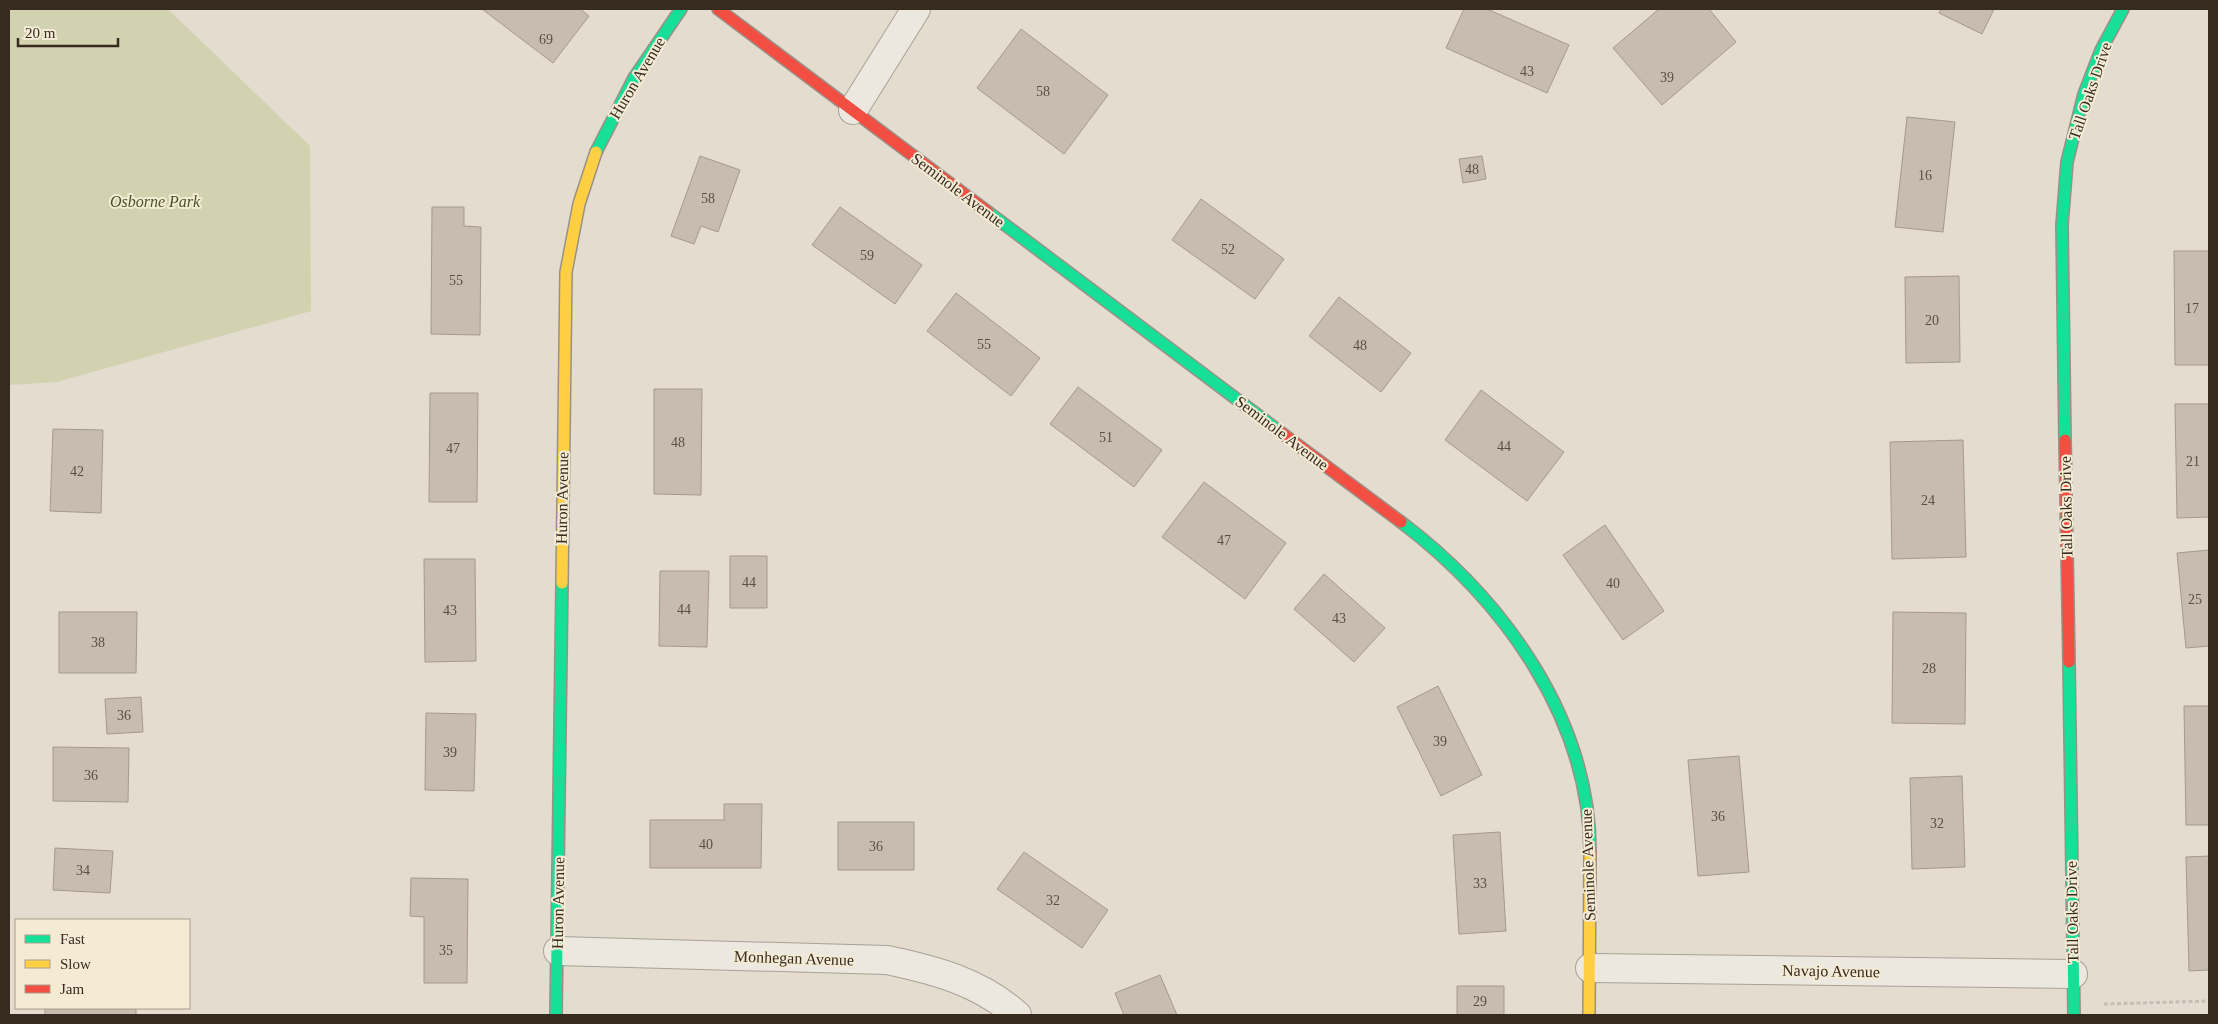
<svg xmlns="http://www.w3.org/2000/svg" width="2218" height="1024" viewBox="0 0 2218 1024" font-family="'Times New Roman',serif">
  <rect width="100%" height="100%" fill="#e4dcce"/>
  <path fill="#d2d2b1" d="M9 9H168L310 146 311 311 57 382 9 385Z"/>
  <path fill="#c7bcaf" stroke="#a4998e" d="M482 9H580L589 16 553 63Z
    M1464 9H1487L1569 45 1547 93 1446 48Z
    M1659 9H1709L1736 42 1662 105 1613 48Z
    M1941 9H1994L1982 34 1939 13Z
    M1021 29 1108 95 1064 154 977 88Z
    M1907 117 1955 122 1943 232 1895 227Z
    M700 156 740 170 718 232 701 226 694 244 671 236Z
    M1482 156 1486 179 1463 183 1459 159Z
    M1201 199 1284 259 1255 299 1172 240Z
    M432 207H464V226L481 227 480 335 431 334Z
    M840 207 922 265 895 304 812 245Z
    M2174 251H2209V365H2175Z
    M1959 276 1960 362 1906 363 1905 277Z
    M956 293 1040 358 1011 396 927 331Z
    M1339 297 1411 353 1381 392 1309 336Z
    M1078 387 1162 450 1134 487 1050 424Z
    M654 389H702L701 495 654 494Z
    M1481 390 1564 452 1527 501 1445 440Z
    M430 393H478L477 502H429Z
    M2175 404H2209V517L2177 518Z
    M53 429 103 430 101 513 50 511Z
    M1963 440 1966 557 1892 559 1890 442Z
    M1204 482 1286 543 1245 599 1162 537Z
    M1605 525 1664 611 1623 640 1563 555Z
    M2209 550V646L2186 648 2177 553Z
    M730 556H767V608H730Z
    M424 559H475L476 661 425 662Z
    M660 571H709L707 647 659 646Z
    M1324 574 1385 628 1354 662 1294 609Z
    M59 612H137L136 673H59Z
    M1893 612 1966 613 1965 724 1892 723Z
    M1438 686 1482 775 1441 796 1397 707Z
    M141 697 143 732 107 734 105 699Z
    M2184 706H2209V825H2186Z
    M426 713 476 714 474 791 425 790Z
    M53 747 129 748 128 802 53 801Z
    M1739 756 1749 872 1698 876 1688 760Z
    M1962 776 1965 867 1912 869 1910 778Z
    M724 804H762L761 868H650V820H724Z
    M838 822H914V870H838Z
    M1500 832 1506 931 1459 934 1453 835Z
    M55 848 113 851 110 893 53 890Z
    M1024 852 1108 910 1082 948 997 889Z
    M2209 856V970L2189 971 2186 857Z
    M411 878 468 879 467 983H424V917L410 916Z
    M1160 975 1177 1015H1124L1115 993Z
    M1457 986H1504V1015H1457Z
    M45 1008H136V1015H45Z"/>
  <g fill="none" stroke-linecap="round" stroke-linejoin="round">
    <g stroke="#a9a197" stroke-width="30">
      <path id="street" d="M853 110 916 9
        M558 951 887 960C935 970 980 982 1017 1015
        M1590 968 2073 974"/>
    </g>
    <g stroke="#999187" stroke-width="14">
      <path id="fast" d="M596 152 634 78 681 9
        M988 212 1279 431
        M2065 440 2062 225 2067 162 2084 94 2101 50 2123 9
        M1401 522C1504 600 1591 720 1590 854
        M2069 662 2074 1015
        M556 1015 562 583"/>
    </g>
    <g stroke="#999187" stroke-width="14">
      <path id="slow" d="M562 583 566 272 579 204 596 152
        M1589 1015 1590 854"/>
    </g>
    <g stroke="#999187" stroke-width="14">
      <path id="jam" d="M718 9 988 212
        M1279 431 1401 522
        M2065 440 2069 662"/>
    </g>
    <path stroke="#c4beb6" stroke-width="3" stroke-dasharray="4 2.5" stroke-linecap="butt" d="M2104 1004 2209 1001"/>
    <use href="#street" stroke="#ece8df" stroke-width="28"/>
    <use href="#fast" stroke="#16e098" stroke-width="11"/>
    <use href="#slow" stroke="#ffcf43" stroke-width="11"/>
    <use href="#jam" stroke="#f24e42" stroke-width="11"/>
  </g>
  <g text-anchor="middle" dominant-baseline="central" stroke-width="4" stroke-linejoin="round" paint-order="stroke">
    <g font-size="14" fill="#5b4f43">
      <text x="546" y="39">69</text>
      <text x="1527" y="71">43</text>
      <text x="1667" y="77">39</text>
      <text x="1043" y="91">58</text>
      <text x="1472" y="169">48</text>
      <text x="1925" y="175">16</text>
      <text x="708" y="198">58</text>
      <text x="1228" y="249">52</text>
      <text x="867" y="255">59</text>
      <text x="456" y="280">55</text>
      <text x="2192" y="308">17</text>
      <text x="1932" y="320">20</text>
      <text x="984" y="344">55</text>
      <text x="1360" y="345">48</text>
      <text x="1106" y="437">51</text>
      <text x="678" y="442">48</text>
      <text x="1504" y="446">44</text>
      <text x="453" y="448">47</text>
      <text x="2193" y="461">21</text>
      <text x="77" y="471">42</text>
      <text x="1928" y="500">24</text>
      <text x="1224" y="540">47</text>
      <text x="749" y="582">44</text>
      <text x="1613" y="583">40</text>
      <text x="2195" y="599">25</text>
      <text x="684" y="609">44</text>
      <text x="450" y="610">43</text>
      <text x="1339" y="618">43</text>
      <text x="98" y="642">38</text>
      <text x="1929" y="668">28</text>
      <text x="124" y="715">36</text>
      <text x="1440" y="741">39</text>
      <text x="450" y="752">39</text>
      <text x="91" y="775">36</text>
      <text x="1718" y="816">36</text>
      <text x="1937" y="823">32</text>
      <text x="706" y="844">40</text>
      <text x="876" y="846">36</text>
      <text x="83" y="870">34</text>
      <text x="1480" y="883">33</text>
      <text x="1053" y="900">32</text>
      <text x="446" y="950">35</text>
      <text x="1480" y="1001">29</text>
    </g>
    <g font-size="16" fill="#372b1f" stroke="#f4ebd5">
      <text transform="translate(637 78) rotate(-59)">Huron Avenue</text>
      <text transform="translate(2090 91) rotate(-71)">Tall Oaks Drive</text>
      <text transform="translate(958 190) rotate(37)">Seminole Avenue</text>
      <text transform="translate(1282 433) rotate(37)">Seminole Avenue</text>
      <text transform="translate(562 498) rotate(-89)">Huron Avenue</text>
      <text transform="translate(2066 507) rotate(-91)">Tall Oaks Drive</text>
      <text transform="translate(1588 865) rotate(-92)">Seminole Avenue</text>
      <text transform="translate(558 903) rotate(-89)">Huron Avenue</text>
      <text transform="translate(2072 912) rotate(-91)">Tall Oaks Drive</text>
      <text transform="translate(794 958) rotate(2)">Monhegan Avenue</text>
      <text transform="translate(1831 971) rotate(1)">Navajo Avenue</text>
    </g>
    <g font-size="16" font-style="italic" fill="#485227" stroke="#f4ebd5">
      <text x="155" y="201">Osborne Park</text>
    </g>
  </g>
  <rect width="2218" height="1024" fill="none" stroke="#372b1f" stroke-width="20"/>
  <rect x="15" y="919" width="175" height="90" fill="#f4ebd5" stroke="#a89e8c"/>
  <rect x="25" y="935" width="25" height="8" fill="#16e098" stroke="#a89e8c"/>
  <text x="60" y="944" font-size="15" fill="#372b1f">Fast</text>
  <rect x="25" y="960" width="25" height="8" fill="#ffcf43" stroke="#a89e8c"/>
  <text x="60" y="969" font-size="15" fill="#372b1f">Slow</text>
  <rect x="25" y="985" width="25" height="8" fill="#f24e42" stroke="#a89e8c"/>
  <text x="60" y="994" font-size="15" fill="#372b1f">Jam</text>
  <path d="M18 38v8h100v-8" fill="none" stroke="#372b1f" stroke-width="2.5"/>
  <text x="25" y="38" font-size="15" fill="#372b1f" stroke="#f4ebd5" stroke-width="4" paint-order="stroke">20 m</text>
</svg>
